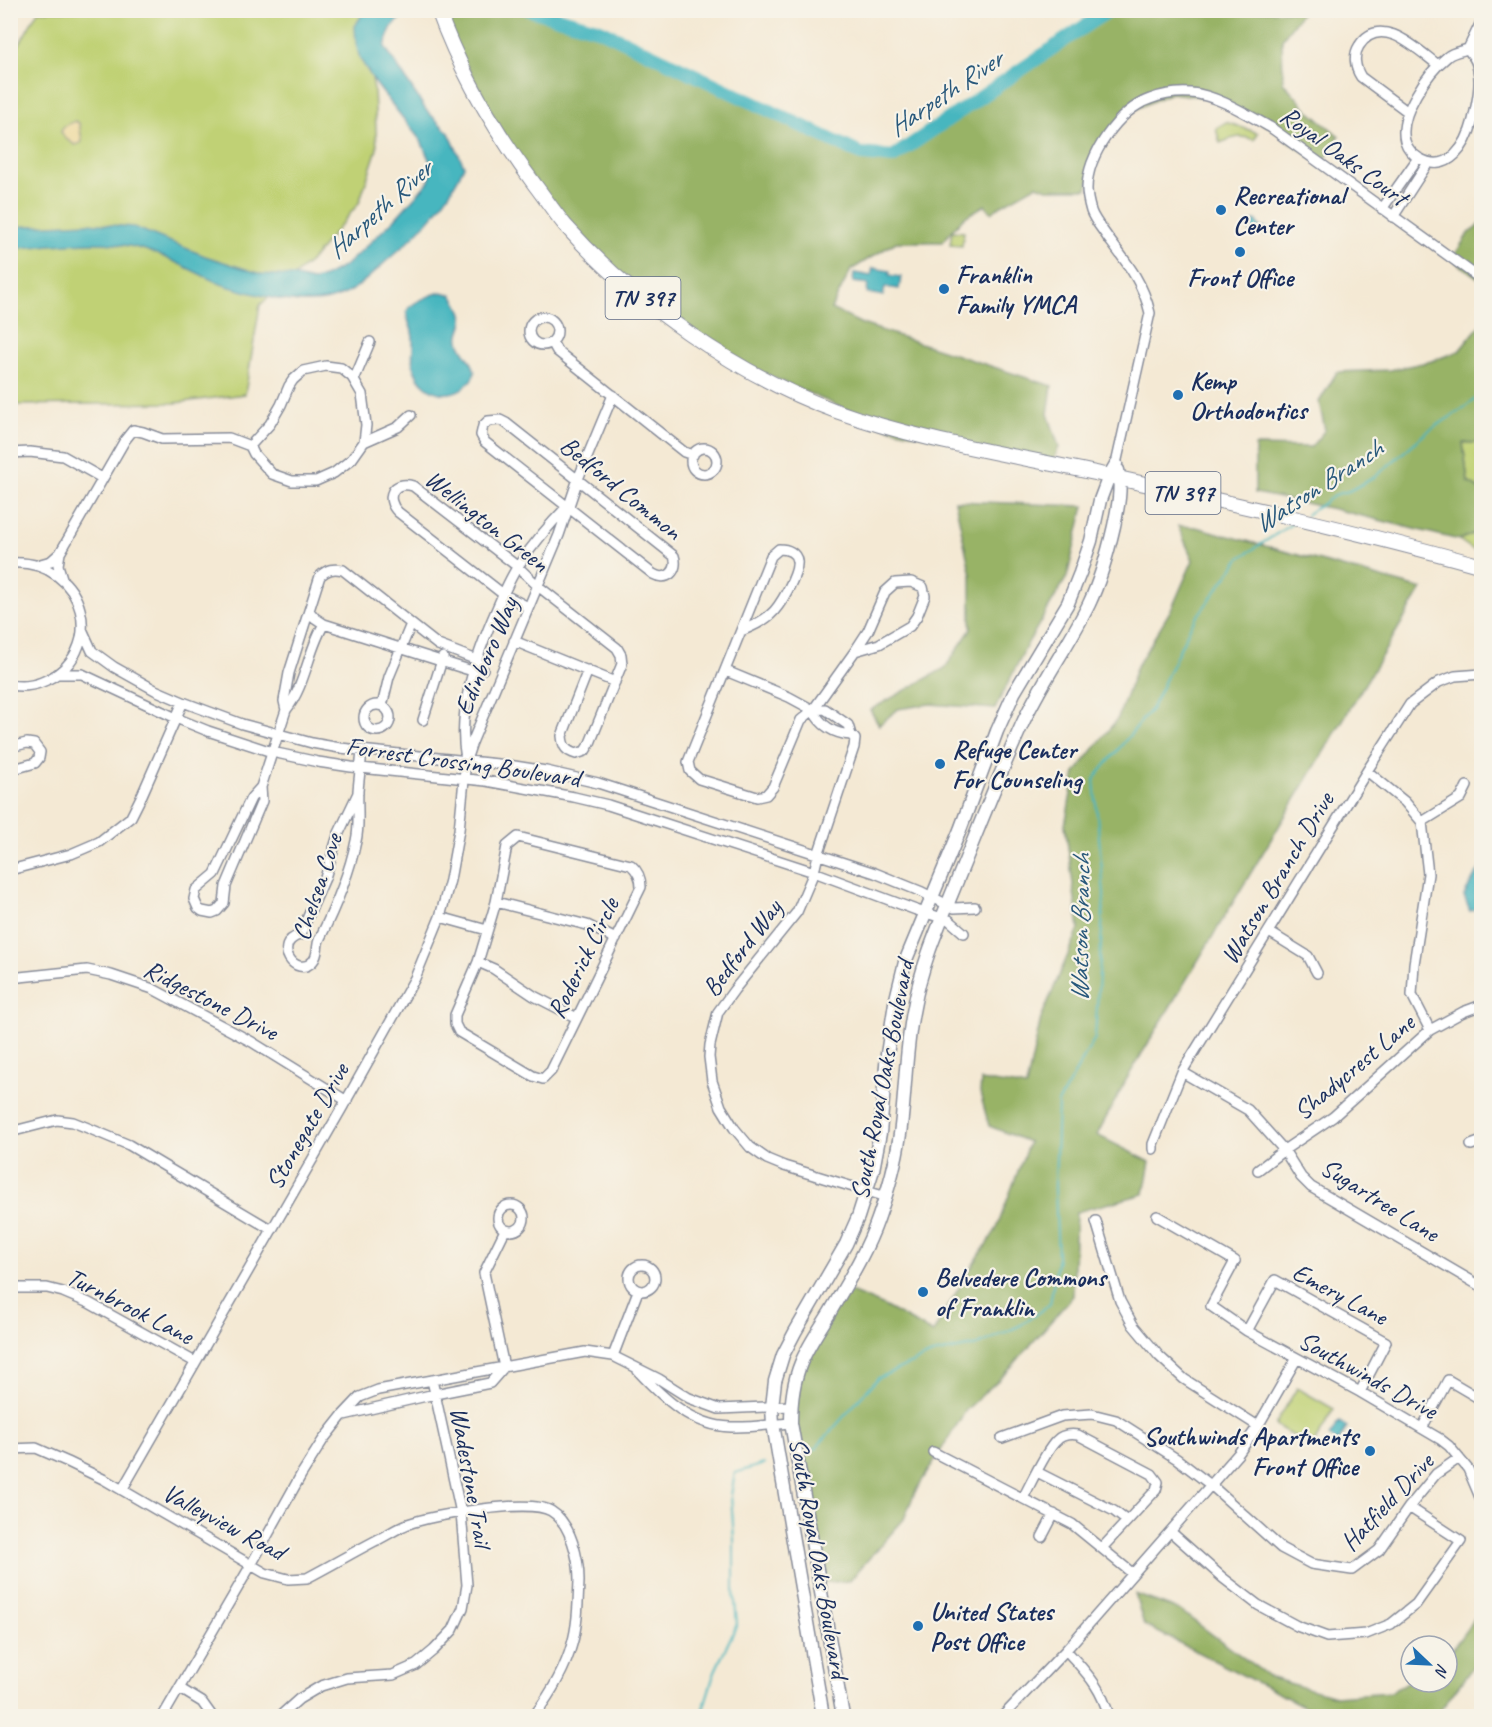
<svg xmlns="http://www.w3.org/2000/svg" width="1492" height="1727" viewBox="0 0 1492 1727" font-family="Caveat,sans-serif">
  <rect width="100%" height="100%" fill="#f7f3e8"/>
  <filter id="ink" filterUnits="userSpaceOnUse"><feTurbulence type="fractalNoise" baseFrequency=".0167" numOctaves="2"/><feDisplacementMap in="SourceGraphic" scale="12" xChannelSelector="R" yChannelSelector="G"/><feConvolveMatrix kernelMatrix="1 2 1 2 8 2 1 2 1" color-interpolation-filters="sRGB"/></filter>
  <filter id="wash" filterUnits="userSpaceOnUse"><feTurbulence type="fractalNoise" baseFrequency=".008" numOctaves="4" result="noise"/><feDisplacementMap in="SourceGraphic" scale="24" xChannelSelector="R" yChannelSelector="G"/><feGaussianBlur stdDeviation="1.35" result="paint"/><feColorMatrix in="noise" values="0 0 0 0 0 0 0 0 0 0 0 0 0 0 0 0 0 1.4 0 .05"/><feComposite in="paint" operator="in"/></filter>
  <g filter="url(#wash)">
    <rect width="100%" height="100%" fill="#f4e9d4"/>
    <path fill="#c0d174" stroke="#6e8069" stroke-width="1.5" d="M38 11H366L362 21 374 90 377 149 359 203 310 262 260 305 245 394 175 403 10 405 11 59Z
      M1226 122 1258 133 1254 140C1240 134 1234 138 1220 143L1216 128Z
      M952 231 964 232 962 246 950 245Z
      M1463 442 1481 443V490L1468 482Z
      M1481 530V555L1459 540Z
      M1297 1388 1334 1409 1312 1447 1275 1425Z"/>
    <path fill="#98b366" stroke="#5a7162" stroke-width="1.5" d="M438 11H530L600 30 861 154 893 157 1094 20 1110 11H1303L1282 39 1283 82 1309 111 1339 136 1322 165 1270 127 1212 98 1171 93 1129 112 1100 146 1087 189H1047L1037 185 1000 206 992 213 985 205 963 218 942 242H896L867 260 851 270 831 309 862 324 1052 386 1048 414 1059 447 1052 464 888 428 733 360 599 259 514 156Z
      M1481 224V280L1452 259 1468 234Z
      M1481 324V443H1463L1468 482 1481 490V530L1459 540 1334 509 1255 493V446L1311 447 1325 430 1319 402 1337 372 1390 370 1432 361 1459 351Z
      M955 501 1084 506 1067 577 1029 641 995 709 930 704 898 709 879 725 870 710 945 668 971 629V575Z
      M1178 526 1196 527 1422 589 1126 1080 1097 1135 1150 1162 1144 1194 1076 1212 1073 1296 1007 1372 966 1410 915 1492 904 1519 849 1581 819 1583 791 1423 794 1384 838 1299 851 1292 882 1305 933 1333 967 1274 996 1230 1029 1142 989 1126 980 1093 981 1080 1026 1087 1041 1018 1079 929 1065 825 1075 773 1118 718 1137 666 1172 608 1193 560Z
      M1135 1594 1179 1610 1271 1678 1335 1696 1391 1692 1411 1680V1682H1447V1656L1481 1610V1656L1436 1716H1323L1144 1625Z"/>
    <path fill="#eeda9e" stroke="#84847e" stroke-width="1.5" d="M75 121 79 123 82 141 81 143 75 145 65 138 61 132 64 126Z"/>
    <path fill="#47b6bf" stroke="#31728e" stroke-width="1.5" d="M365 10 415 11C394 21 390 24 385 47L426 110 449 133 464 166C448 203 421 231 391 257 377 269 362 286 345 294 322 305 302 303 278 299 259 295 240 291 221 284 195 273 170 257 142 249 104 238 50 245 11 249V227L88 223 134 227 205 256 261 274 293 276 312 281 324 277 345 266 394 220 429 181 432 171 431 164 421 141 376 84 360 59 356 44 355 26Z
      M1255 220 1257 221 1260 227 1269 229 1268 234 1265 235 1259 232 1254 235H1251L1250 230 1253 226 1252 222Z
      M873 268 890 271 889 275 901 277 899 289 885 287 883 296 867 293 868 284 853 282 854 273 871 276Z
      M442 292 452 295C456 301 464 312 463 321 462 329 456 334 460 344 464 355 474 361 475 373 470 384 462 391 450 393 432 396 417 382 413 365 411 354 415 342 412 332 411 324 404 316 408 309 413 302 433 294 442 292Z
      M1481 868V908L1470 911 1464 896 1476 874Z
      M1339 1422 1347 1427 1338 1442 1329 1437Z"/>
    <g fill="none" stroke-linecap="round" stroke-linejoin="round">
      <path stroke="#47b6bf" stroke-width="2" d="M1306 515 1337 494 1349 491 1375 477 1427 432 1461 410 1482 394
        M810 1450 816 1448 878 1378 932 1354 978 1345 1021 1325 1050 1304 1058 1257 1055 1187 1058 1103 1095 1038 1104 895 1094 779 1152 708 1191 625 1240 558 1293 523
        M701 1716 715 1671 737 1624 734 1591V1540L731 1495 735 1473 764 1464"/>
      <path stroke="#47b6bf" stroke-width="14" d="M530 10 600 30 861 154 893 157 1094 20 1110 10"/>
    </g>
  </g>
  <g filter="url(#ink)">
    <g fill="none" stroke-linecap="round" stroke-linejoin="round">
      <g stroke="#888c99" stroke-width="12">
        <path id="minor" d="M1468 49C1461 51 1452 52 1447 57 1428 72 1398 115 1405 141 1407 148 1413 155 1419 158 1449 176 1467 144 1473 120 1477 103 1482 82 1477 65 1476 59 1471 54 1468 49L1482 20
          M1408 112 1361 77C1355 68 1353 55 1359 46 1380 12 1418 50 1438 65
          M1382 209 1418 158
          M1393 217 1428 163
          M529 331a14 14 0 1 1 28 0a14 14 0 1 1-28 0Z
          M552 342 557 351 684 452 693 455
          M354 380 370 342
          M500 420 506 423 674 556C679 571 667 582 653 574L485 442 481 435 483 426 488 421Z
          M364 442 398 427 411 415
          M691 461a13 13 0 1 1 26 0a13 13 0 1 1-26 0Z
          M10 453 30 452 63 456 102 478
          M1116 464 1150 313C1143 282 1127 263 1108 238 1103 230 1094 220 1091 211 1089 204 1087 195 1087 189 1087 155 1119 110 1150 99 1163 94 1177 92 1191 93 1217 95 1248 115 1270 127L1482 280
          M60 553 125 440 133 430 143 432 162 439 229 438 250 446 254 454 272 474 292 481H316L334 473 352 459 364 442 366 425 362 394 352 377 341 368 326 366 303 371 293 380 289 386 281 405 270 424 250 446
          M10 563C88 558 109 656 42 682 32 686 21 687 10 685
          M37 565 51 561 60 553 58 565 62 578
          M528 607 503 594 398 512C384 498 393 480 413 486L518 567 538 586 617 648 621 655 622 664 590 743 585 751 576 754C566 751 563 747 562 736L588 670
          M309 611 315 618 324 624 466 669 473 671 483 669 477 660 438 645 343 570C333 568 328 569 320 576L289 673 284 701 286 710C306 685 308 650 324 624
          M82 629 92 651 114 667 155 690 183 702 242 724 312 743 340 748 508 765 546 771 598 783 875 873 922 892 954 908 975 907
          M741 631C751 627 762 622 770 615 780 607 799 573 797 561 796 552 787 549 779 549L771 556 688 762 690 771 699 779 757 797 766 795 773 787 801 720 813 710 855 651 868 631 885 592 895 583 911 582 923 587 925 596 917 616 910 626 879 644 855 651
          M514 641 615 682
          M726 671 789 697 813 710
          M57 674H82L176 718 208 731 272 752 318 762 351 767 486 781 574 797 608 805 814 872 916 910 949 920 964 933
          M364 718a13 13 0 1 1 26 0a13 13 0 1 1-26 0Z
          M382 706 389 677 411 624
          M813 710 825 709 848 725 851 735 855 739 854 747 818 855 814 872 797 912 734 990 718 1012 710 1045 709 1057 712 1081 721 1107 734 1128 750 1147 767 1159 784 1166 886 1197
          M813 710C820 725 834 734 851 735
          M423 720 443 657
          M10 747 27 743 34 744 40 752 39 758 35 763 10 770
          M466 759C457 712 474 663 492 620 500 602 507 583 518 566 532 546 548 526 565 509
          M1367 771 1405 802 1422 822 1428 874 1414 964 1412 995 1430 1030
          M261 787 262 801 226 886 224 903 217 911 212 913 202 911 198 908 194 899 196 890 215 874 251 798Z
          M261 787 286 710
          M358 793 338 835 325 878 300 935C271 943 296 980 313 961 319 954 316 947 319 940 335 908 349 876 356 841 360 825 357 808 358 791 359 778 361 764 362 750
          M1422 822 1461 798 1467 786
          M518 837 631 865C638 871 641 878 641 887L577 1018 551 1071 543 1079 533 1076 459 1032 455 1024V1015L478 962 496 902 507 846Z
          M10 870 71 854 99 842 131 817 142 795 183 702
          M496 902 587 925 616 939
          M440 917 487 930
          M1269 932 1308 956 1317 973
          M478 962 494 969 534 996 577 1018
          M10 978 87 970 111 975 153 989 252 1042 347 1101
          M1182 1072 1248 1110 1284 1150 1301 1177 1311 1187 1482 1287
          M10 1132 57 1120 73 1122 88 1128 129 1145 272 1230
          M1471 1145 1482 1141
          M1153 1149V1144L1182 1072 1367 771 1410 704 1439 682 1455 676 1482 674
          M1258 1170 1284 1150 1333 1117 1430 1030 1463 1012 1482 1005
          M498 1218a13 13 0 1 1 26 0a13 13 0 1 1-26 0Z
          M1157 1216 1235 1261 1211 1306 1247 1331 1360 1392 1440 1439 1449 1446 1468 1469 1482 1502
          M1096 1221 1120 1301 1133 1325 1159 1356 1184 1379 1258 1426
          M629 1278a13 13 0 1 1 26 0a13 13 0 1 1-26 0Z
          M10 1288H47L63 1292 89 1303 195 1362
          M1247 1331 1275 1280 1386 1342 1360 1392
          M613 1356 638 1291
          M504 1367 484 1273 505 1230
          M638 1371C663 1398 692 1426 731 1427 751 1428 772 1424 791 1423
          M344 1415 435 1394 490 1383 504 1367
          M1422 1428 1448 1380 1482 1400
          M1002 1438 1062 1416 1092 1414 1116 1420 1177 1459 1212 1486 1281 1548 1311 1564 1352 1570 1379 1550 1409 1507 1436 1474 1459 1458
          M10 1449 36 1448 68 1462 105 1480 265 1573 288 1579 307 1578C330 1566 352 1553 375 1541 386 1536 397 1528 408 1524 432 1515 530 1498 551 1511 571 1523 579 1559 579 1581 578 1602 578 1624 572 1644 565 1670 549 1696 534 1716
          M933 1452 1072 1524 1132 1573
          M1037 1472 1114 1511 1127 1521
          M122 1490 342 1108 415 978 440 917 450 880 459 830 466 760 471 745 559 535 578 479 613 395
          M1023 1498C1030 1485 1046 1450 1056 1441 1061 1435 1070 1434 1078 1435L1152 1474 1158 1482 1156 1490 1102 1548
          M1171 1532 1223 1578 1258 1605 1297 1626 1327 1637 1366 1634 1391 1624 1416 1604 1461 1541 1409 1507
          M1042 1537 1054 1514
          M1066 1650C1087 1674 1100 1685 1109 1716
          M179 1688 202 1702 212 1716
          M163 1716 251 1565 301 1475 323 1440 342 1416 360 1397 378 1390 585 1352 613 1356 659 1379 689 1398 719 1409 791 1406
          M280 1716 299 1699 321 1686 347 1678 393 1675 416 1665 434 1650 453 1630 463 1608 467 1585 461 1513 432 1380
          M1003 1716 1066 1650 1238 1454 1258 1426 1297 1358"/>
      </g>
      <g stroke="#888c99" stroke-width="15">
        <path id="secondary" d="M823 1716 773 1424 772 1407 775 1381 783 1355 795 1332 846 1244 858 1217 873 1170 880 1133 887 1054 895 1003 905 962 960 830 997 731 1014 693 1068 603 1080 573 1091 541 1100 500 1109 476 1116 464
          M843 1716 791 1423C791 1403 793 1382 801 1363 808 1346 819 1330 829 1314 847 1283 866 1253 878 1219 888 1191 896 1163 900 1134 906 1092 905 1049 914 1007 922 961 942 919 959 876 979 827 998 778 1020 729 1039 685 1068 647 1089 604 1101 579 1108 552 1114 526 1118 507 1122 489 1118 470"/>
      </g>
      <g stroke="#888c99" stroke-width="16">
        <path id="primary" d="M438 10C461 74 495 131 535 185 545 198 554 212 565 225 634 303 738 375 836 411 923 442 1014 455 1104 475 1230 503 1357 531 1482 566"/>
      </g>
      <use href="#minor" stroke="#fff" stroke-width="9"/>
      <use href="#secondary" stroke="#fff" stroke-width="12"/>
      <use href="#primary" stroke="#fff" stroke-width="14"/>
    </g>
  </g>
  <g fill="#1f6fb2" stroke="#f7f3e8" stroke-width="2">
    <circle cx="1221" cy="210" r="6"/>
    <circle cx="1240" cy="252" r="6"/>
    <circle cx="944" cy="289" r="6"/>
    <circle cx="1178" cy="395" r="6"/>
    <circle cx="940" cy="764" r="6"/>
    <circle cx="923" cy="1292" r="6"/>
    <circle cx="1370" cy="1451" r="6"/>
    <circle cx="918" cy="1626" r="6"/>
  </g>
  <g text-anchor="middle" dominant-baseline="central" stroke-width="4.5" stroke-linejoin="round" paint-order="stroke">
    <g fill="#f7f3e8" stroke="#5d6a87" stroke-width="1.5">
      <rect x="605.5" y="277" width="75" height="42" rx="4.5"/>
      <rect x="1145.5" y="472" width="75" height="42" rx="4.5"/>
    </g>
    <g font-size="24" font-weight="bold" fill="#1b2f5e">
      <text x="643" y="298">TN 397</text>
      <text x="1183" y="493">TN 397</text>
    </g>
    <g font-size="26" fill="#1b2f5e" stroke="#f7f3e8">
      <text transform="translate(1344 156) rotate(36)">Royal Oaks Court</text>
      <text transform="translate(621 488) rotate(39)">Bedford Common</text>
      <text transform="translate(487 521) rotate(38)">Wellington Green</text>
      <text transform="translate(486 656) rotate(-67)">Edinboro Way</text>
      <text transform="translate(463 762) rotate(8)">Forrest Crossing Boulevard</text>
      <text transform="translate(1277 878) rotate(-59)">Watson Branch Drive</text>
      <text transform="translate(317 887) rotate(-72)">Chelsea Cove</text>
      <text transform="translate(742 948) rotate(-53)">Bedford Way</text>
      <text transform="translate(583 958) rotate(-64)">Roderick Circle</text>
      <text transform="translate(211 1000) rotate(27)">Ridgestone Drive</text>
      <text transform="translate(1354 1067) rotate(-40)">Shadycrest Lane</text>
      <text transform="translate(882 1080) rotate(-79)">South Royal Oaks Boulevard</text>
      <text transform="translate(307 1126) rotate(-60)">Stonegate Drive</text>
      <text transform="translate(1380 1200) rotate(32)">Sugartree Lane</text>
      <text transform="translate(1340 1294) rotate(28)">Emery Lane</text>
      <text transform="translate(130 1306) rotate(27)">Turnbrook Lane</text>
      <text transform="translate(1368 1375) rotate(29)">Southwinds Drive</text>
      <text transform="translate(471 1477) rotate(80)">Wadestone Trail</text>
      <text transform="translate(1387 1502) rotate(-47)">Hatfield Drive</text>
      <text transform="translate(224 1522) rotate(28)">Valleyview Road</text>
      <text transform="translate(819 1558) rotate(80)">South Royal Oaks Boulevard</text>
    </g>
    <g font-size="26" font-weight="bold" fill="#1b2f5e" stroke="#f7f3e8" text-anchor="start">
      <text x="1233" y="195">Recreational<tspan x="1233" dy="30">Center</tspan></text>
      <text x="956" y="274">Franklin<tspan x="956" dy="30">Family YMCA</tspan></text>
      <text x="1240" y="277" text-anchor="middle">Front Office</text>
      <text x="1190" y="380">Kemp<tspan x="1190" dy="30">Orthodontics</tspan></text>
      <text x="952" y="749">Refuge Center<tspan x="952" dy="30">For Counseling</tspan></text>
      <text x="935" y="1277">Belvedere Commons<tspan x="935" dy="30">of Franklin</tspan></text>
      <text x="1358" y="1436" text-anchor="end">Southwinds Apartments<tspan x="1358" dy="30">Front Office</tspan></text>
      <text x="930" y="1611">United States<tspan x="930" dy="30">Post Office</tspan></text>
    </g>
    <g font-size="27" font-style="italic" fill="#28587b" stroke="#f7f3e8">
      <text transform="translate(945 93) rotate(-34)">Harpeth River</text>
      <text transform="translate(379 209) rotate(-42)">Harpeth River</text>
      <text transform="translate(1318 486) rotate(-33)">Watson Branch</text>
      <text transform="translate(1080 928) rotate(-89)">Watson Branch</text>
    </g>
  </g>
  <rect width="1492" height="1727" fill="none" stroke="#f7f3e8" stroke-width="36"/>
  <g transform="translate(1429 1664) rotate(113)"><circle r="28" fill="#f7f3e8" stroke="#9fa5b1" stroke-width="1.5"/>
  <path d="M0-4.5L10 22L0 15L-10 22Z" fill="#1f6fb2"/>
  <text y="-9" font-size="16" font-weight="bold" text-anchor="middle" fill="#1b2f5e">N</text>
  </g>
</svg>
